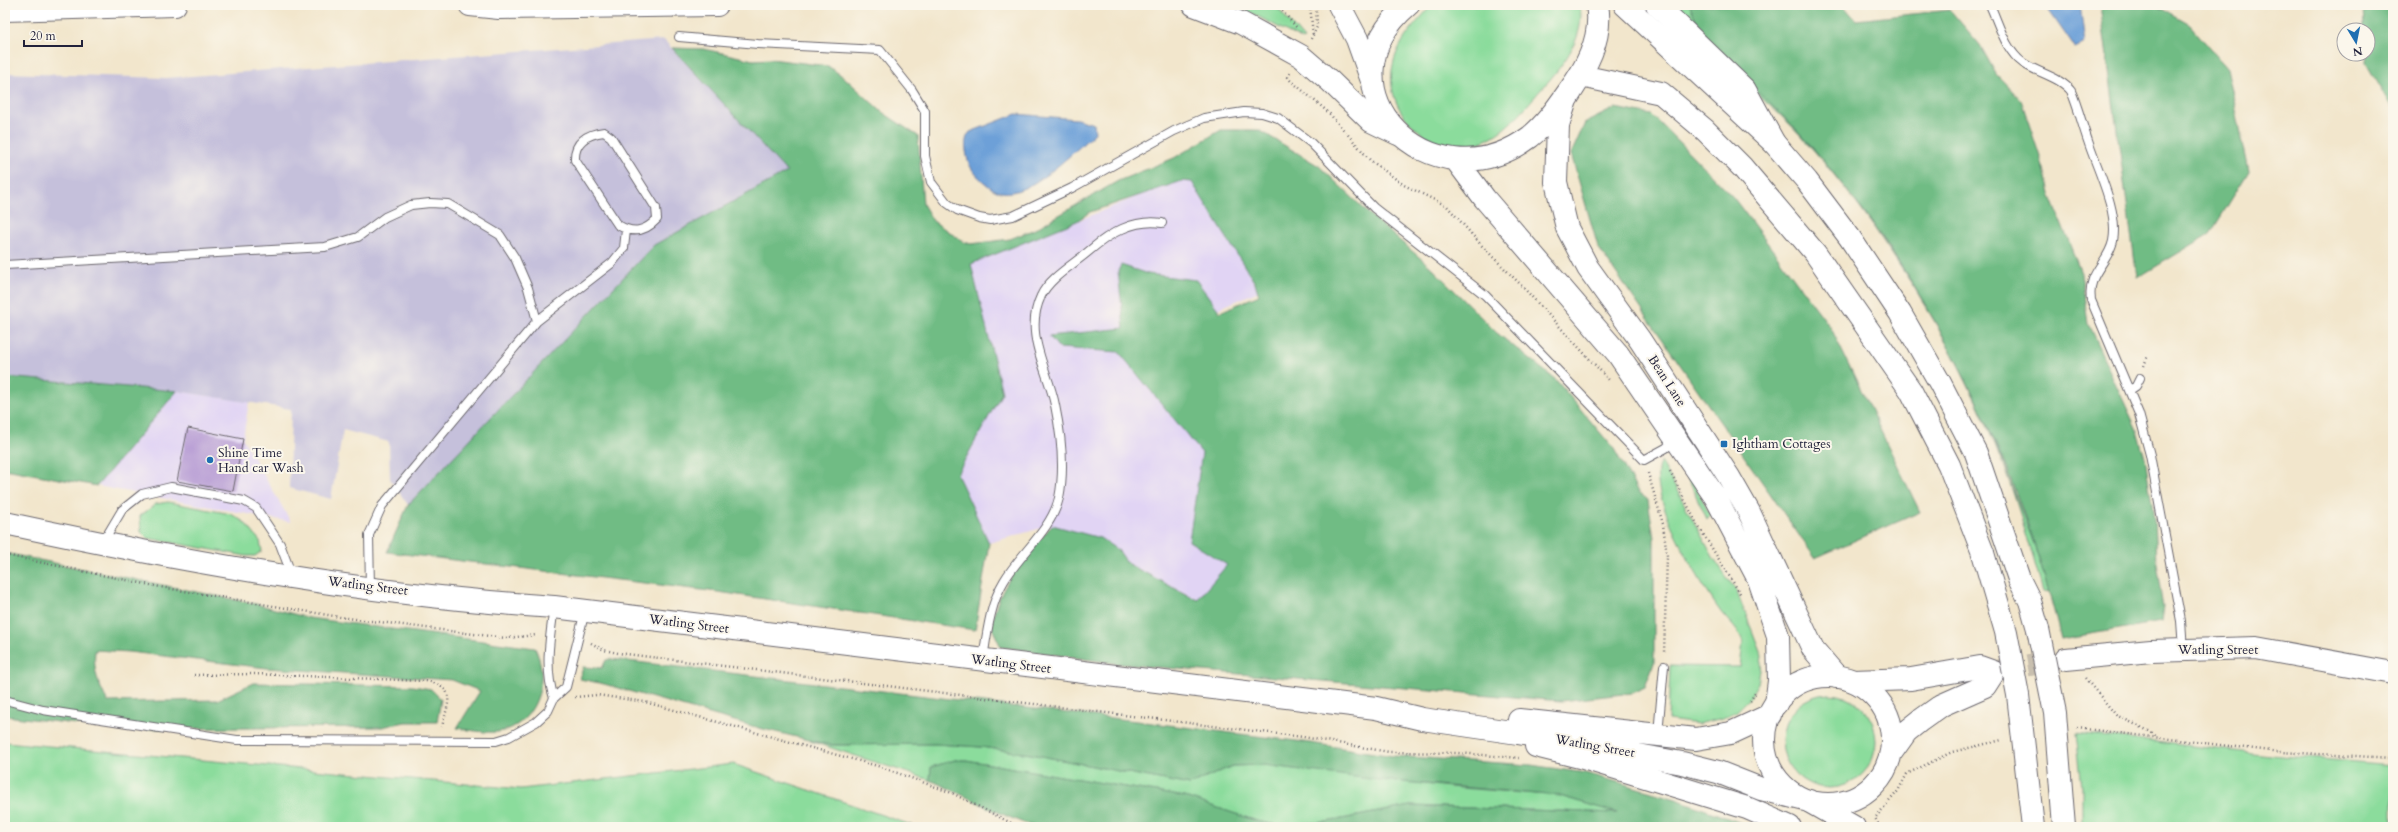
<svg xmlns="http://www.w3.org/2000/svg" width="2398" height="832" viewBox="0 0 2398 832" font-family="Cardo,serif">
  <rect width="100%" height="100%" fill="#fbf7ec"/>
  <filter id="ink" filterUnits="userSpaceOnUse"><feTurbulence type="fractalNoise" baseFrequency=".025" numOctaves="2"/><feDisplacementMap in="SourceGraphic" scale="8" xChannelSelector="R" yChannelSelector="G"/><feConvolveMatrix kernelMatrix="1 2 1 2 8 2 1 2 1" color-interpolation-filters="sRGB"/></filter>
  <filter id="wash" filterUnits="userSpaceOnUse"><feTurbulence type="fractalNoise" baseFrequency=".012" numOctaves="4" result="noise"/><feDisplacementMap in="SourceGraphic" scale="16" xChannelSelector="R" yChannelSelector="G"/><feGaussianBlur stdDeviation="0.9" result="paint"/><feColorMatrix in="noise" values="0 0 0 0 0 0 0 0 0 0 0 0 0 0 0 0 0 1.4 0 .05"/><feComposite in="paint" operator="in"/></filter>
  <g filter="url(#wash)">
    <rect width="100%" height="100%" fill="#f2e6cc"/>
    <path fill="#e1d4f4" d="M1190 175 1259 291 1174 328 1202 454 1189 541 1227 565 1204 603 1052 525 989 543 957 474 1002 393 971 264Z
      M177 391 249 402 243 439 291 522 97 486Z"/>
    <path fill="#c5c0db" d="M664 40 788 172 654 245 408 505 390 479 389 442 343 430 331 499 289 488 291 409 177 391 5 377V73L166 78Z"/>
    <path fill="#8bdc9c" stroke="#567f6c" d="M1236 5H1275L1304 39 1303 40Z
      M1432 5H1580C1585 36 1566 61 1547 83 1529 102 1512 127 1488 139 1441 163 1381 117 1393 65 1398 41 1416 23 1432 5Z
      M1674 5H1690L1704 35 1790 122 1822 158 1861 208 1916 290 1945 339 1984 416 2031 536 2049 591 2043 592C2029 543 2015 492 1995 444 1949 333 1882 227 1802 137 1788 121 1771 107 1756 93 1727 66 1700 35 1674 5Z
      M1661 461 1713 557 1737 592 1762 656 1758 684 1749 699 1737 711 1723 718 1698 724 1668 720 1670 666 1740 667 1743 642C1739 629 1725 619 1718 608 1700 582 1643 489 1661 461Z
      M1680 462 1685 465 1710 515 1707 519Z
      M168 502 231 514 244 522 260 541 262 551 255 556H246L147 538 141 532 140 516 156 504Z
      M1782 741a47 47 0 1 1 94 0a47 47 0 1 1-94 0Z
      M2076 733 2270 755 2393 765V827H2082V786Z
      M810 741 830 745 935 744 981 747 1031 754 1190 785 1232 766 1264 765 1449 787 1560 796 1618 813 1410 806 1326 822 1277 825 1257 821 1185 797 966 760H955L931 767 930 780Z
      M5 742 521 789 733 764 917 827H5Z"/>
    <path fill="#70bc84" stroke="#496f60" d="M1690 5H1843L1856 20 1950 10 1980 45 1996 74 2021 100 2044 169 2050 194 2081 273 2088 324 2137 430 2145 458 2154 518 2156 563 2163 607 2161 622 2061 639C2029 504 1972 375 1897 259 1875 224 1848 192 1823 160 1787 114 1739 80 1704 35 1698 27 1694 15 1690 5Z
      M2100 5H2155L2190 25 2227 68 2249 171 2210 234 2137 278Z
      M2363 5H2393V110L2366 63 2368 30H2364Z
      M672 48 704 49 753 60 771 59 828 66 845 78 882 112 918 136 923 204 933 221 964 242 971 244 1010 239 1035 229 1118 181 1174 158 1221 130H1259L1319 166 1379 223 1432 268 1497 333 1556 380 1614 449 1638 492 1648 500 1654 538V663L1645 687 1632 693 1561 701 1120 664 1001 647 992 628C994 588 1028 555 1052 525L1100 538 1119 551 1128 564 1197 600 1227 565 1189 541 1202 453 1119 352 1059 348 1049 336 1124 328 1118 271 1121 265 1148 274 1196 280 1220 312 1259 295 1255 283 1195 187 1192 182 1182 181 1090 212 1077 221 971 264 1002 393 957 474 989 543 975 630 718 592 387 552 408 505 654 245 787 172Z
      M1615 108 1652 115 1733 197 1831 328 1920 512 1815 558 1598 247 1571 154 1585 123Z
      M5 377 177 391 97 486 5 469Z
      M5 553 256 604 309 618 535 648C551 679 536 727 497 732 484 733 469 730 457 728L480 691 452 680 267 668 129 652 95 650C93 671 98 684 108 702L217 700 253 683 413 686 431 689 441 699 437 722H405L382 727 121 729 5 716Z
      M611 659 1120 719 1304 742 1393 756 1531 765 1586 773 1676 799 1752 827H1035C999 815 965 795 930 780L931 767 955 760H966L1185 797 1257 821 1277 825 1326 822 1410 806 1617 813 1560 796 1370 779 1264 765 1232 766 1190 785 1031 754 981 747 935 744 830 745 759 728 604 684 580 679 583 667 602 668 606 660Z"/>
    <path fill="#6da0d8" stroke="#48618a" d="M2045 5H2080L2085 43 2075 48Z
      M1016 114 1077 119 1094 124 1095 133C1074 151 1030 198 1001 192 994 191 990 187 985 183 978 177 971 170 968 161 966 152 963 139 970 132Z"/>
    <g id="blocks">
      <path fill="#b296d3" d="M188 428 243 439 233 491 177 481Z"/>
    </g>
  </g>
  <g filter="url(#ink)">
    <use href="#blocks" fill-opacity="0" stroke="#6b676e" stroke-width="1"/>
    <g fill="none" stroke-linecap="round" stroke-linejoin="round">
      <path stroke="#c8bfaf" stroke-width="22" stroke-dasharray="22 11" stroke-linecap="butt" d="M1995 671 2064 659"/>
      <g stroke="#6b676e" stroke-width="10">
        <path id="service" d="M1990 5C1999 24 2005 50 2023 63 2038 73 2060 77 2071 91 2078 107 2082 124 2088 141 2097 169 2119 211 2113 241 2108 264 2087 272 2091 300L2139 414 2150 455 2181 621 2183 649
          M679 37 758 44 880 50 912 90 925 111V156L931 182 947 203 957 210 979 218 990 220 1013 216 1072 188 1174 131 1204 118 1244 112 1262 113 1278 118 1311 143 1374 208 1485 295 1644 460 1666 448 1675 439
          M604 132 611 137 656 208 657 219C645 232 633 234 618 225L575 160C574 142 587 134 604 132Z
          M5 265 325 247 358 237 385 217 411 205 430 203 448 204 500 235 515 258 528 288 537 321 382 506 369 535 370 587
          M537 321 612 263 624 248 626 230
          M2130 390 2136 386 2140 378
          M103 542 122 510 142 494 171 487 244 501 256 508 280 544 292 576
          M983 659C987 633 990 604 1004 581 1020 554 1052 529 1059 498 1065 469 1061 434 1055 405 1048 369 1023 334 1041 296 1049 278 1074 264 1089 251 1110 233 1133 219 1162 223
          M554 698C544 669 550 637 554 607
          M5 700 43 710 237 740 496 741 509 737 536 722 548 711 554 698 566 687 585 611
          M1658 734 1664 666"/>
      </g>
      <g stroke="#6b676e" stroke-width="24">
        <path id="secondary" d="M1339 5 1357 39 1371 78
          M1408 5C1312 87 1430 211 1530 137 1546 124 1557 108 1569 91 1587 67 1603 37 1597 5
          M1625 5 1774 143 1807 181 1850 238 1900 313 1940 383 1976 453 2019 579 2030 601 2038 629
          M1581 76 1566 100 1558 125 1556 182 1567 228 1588 268 1640 340 1729 477 1749 512 1813 649 1837 677
          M1581 76 1661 93 1705 130 1742 167 1815 253 1911 391 1949 465 1983 553
          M1456 160 1485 199 1618 354 1716 498 1759 580 1778 636 1779 681 1776 704
          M1536 746 1580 757 1747 808 1790 827
          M1812 803 1854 827"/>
      </g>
      <g stroke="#6b676e" stroke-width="24">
        <path id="primary" d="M5 523C186 562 370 595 554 607L1376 708 1422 719 1518 733 1682 763 1718 772 1761 789 1809 801
          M2066 659 2151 651 2256 648 2393 673
          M1764 740a64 64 0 1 1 128 0a64 64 0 1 1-128 0Z
          M1853 681 1911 679 1980 667 1994 672 1985 686 1942 705 1921 720 1906 732 1891 753
          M1519 720 1696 739 1731 733 1770 715"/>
      </g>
      <g stroke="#6b676e" stroke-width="24">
        <path id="trunk" d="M470 5 499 8 717 5
          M1194 5 1241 23 1301 56 1330 81 1371 121 1398 134
          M1657 5 1745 90 1774 143
          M5 10 175 5"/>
      </g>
      <path stroke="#6b676e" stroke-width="2.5" stroke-dasharray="1 3" stroke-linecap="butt" d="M1277 5 1298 29
        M1310 5 1313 35
        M1311 39 1317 27 1316 5
        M1290 73 1288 77 1290 80 1328 112 1370 160 1404 185 1447 206 1483 247 1519 283 1609 380
        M2144 366 2148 355
        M1670 471 1697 524 1741 595
        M1648 473 1663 524 1667 556 1664 653
        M5 555 160 587 340 617 505 638 537 635
        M591 643 604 650 618 653 1303 737 1389 752 1458 753 1519 758
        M194 675 254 674 426 681C459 688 447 704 442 727
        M2085 678 2116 715 2151 732 2157 737
        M575 697 597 695 645 702 881 767 952 793 1019 827
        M1750 701 1756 692
        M2077 728 2280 752 2393 758
        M1880 827 1875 818 1898 791 1907 774 1952 752 2002 740"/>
      <use href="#service" stroke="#fff" stroke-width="8"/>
      <use href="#secondary" stroke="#fff" stroke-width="22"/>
      <use href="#primary" stroke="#fff" stroke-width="22"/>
      <use href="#trunk" stroke="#fff" stroke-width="22"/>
      <g stroke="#6b676e" stroke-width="24" stroke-linecap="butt">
        <path id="secondary-bridge" d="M1983 553 2006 632 2018 695 2033 827
          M2038 629 2055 713 2064 827"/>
      </g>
      <use href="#secondary-bridge" stroke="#fff" stroke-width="22"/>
    </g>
  </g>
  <g fill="#1f6fb2" stroke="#fbf7ec" stroke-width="1.5">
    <rect x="1720" y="440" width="8" height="8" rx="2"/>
    <circle cx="210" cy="460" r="4"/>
  </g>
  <g text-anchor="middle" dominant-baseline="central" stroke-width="4" stroke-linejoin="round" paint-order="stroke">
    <g font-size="13" fill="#22223b" stroke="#fbf7ec">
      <text transform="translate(1667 381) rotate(57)">Bean Lane</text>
      <text transform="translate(368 586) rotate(7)">Watling Street</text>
      <text transform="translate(689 624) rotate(7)">Watling Street</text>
      <text x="2218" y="650">Watling Street</text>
      <text transform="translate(1011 664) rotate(7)">Watling Street</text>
      <text transform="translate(1595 746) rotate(10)">Watling Street</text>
    </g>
    <g font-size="13" fill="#22223b" stroke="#fbf7ec" text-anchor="start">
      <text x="1732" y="444">Ightham Cottages</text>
      <text x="218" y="453">Shine Time<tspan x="218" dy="15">Hand car Wash</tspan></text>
    </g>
  </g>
  <rect width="2398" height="832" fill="none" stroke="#fbf7ec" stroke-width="20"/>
  <g transform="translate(2356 42) rotate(170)"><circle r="19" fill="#fbf7ec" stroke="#a4a2a5"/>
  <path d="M0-3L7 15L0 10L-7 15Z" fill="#1f6fb2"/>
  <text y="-6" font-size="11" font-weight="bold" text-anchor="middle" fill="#22223b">N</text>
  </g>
  <path d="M24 40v6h58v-6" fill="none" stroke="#22223b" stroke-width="2"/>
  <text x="30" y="40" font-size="12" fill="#22223b" stroke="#fbf7ec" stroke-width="3" paint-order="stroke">20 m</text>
</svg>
